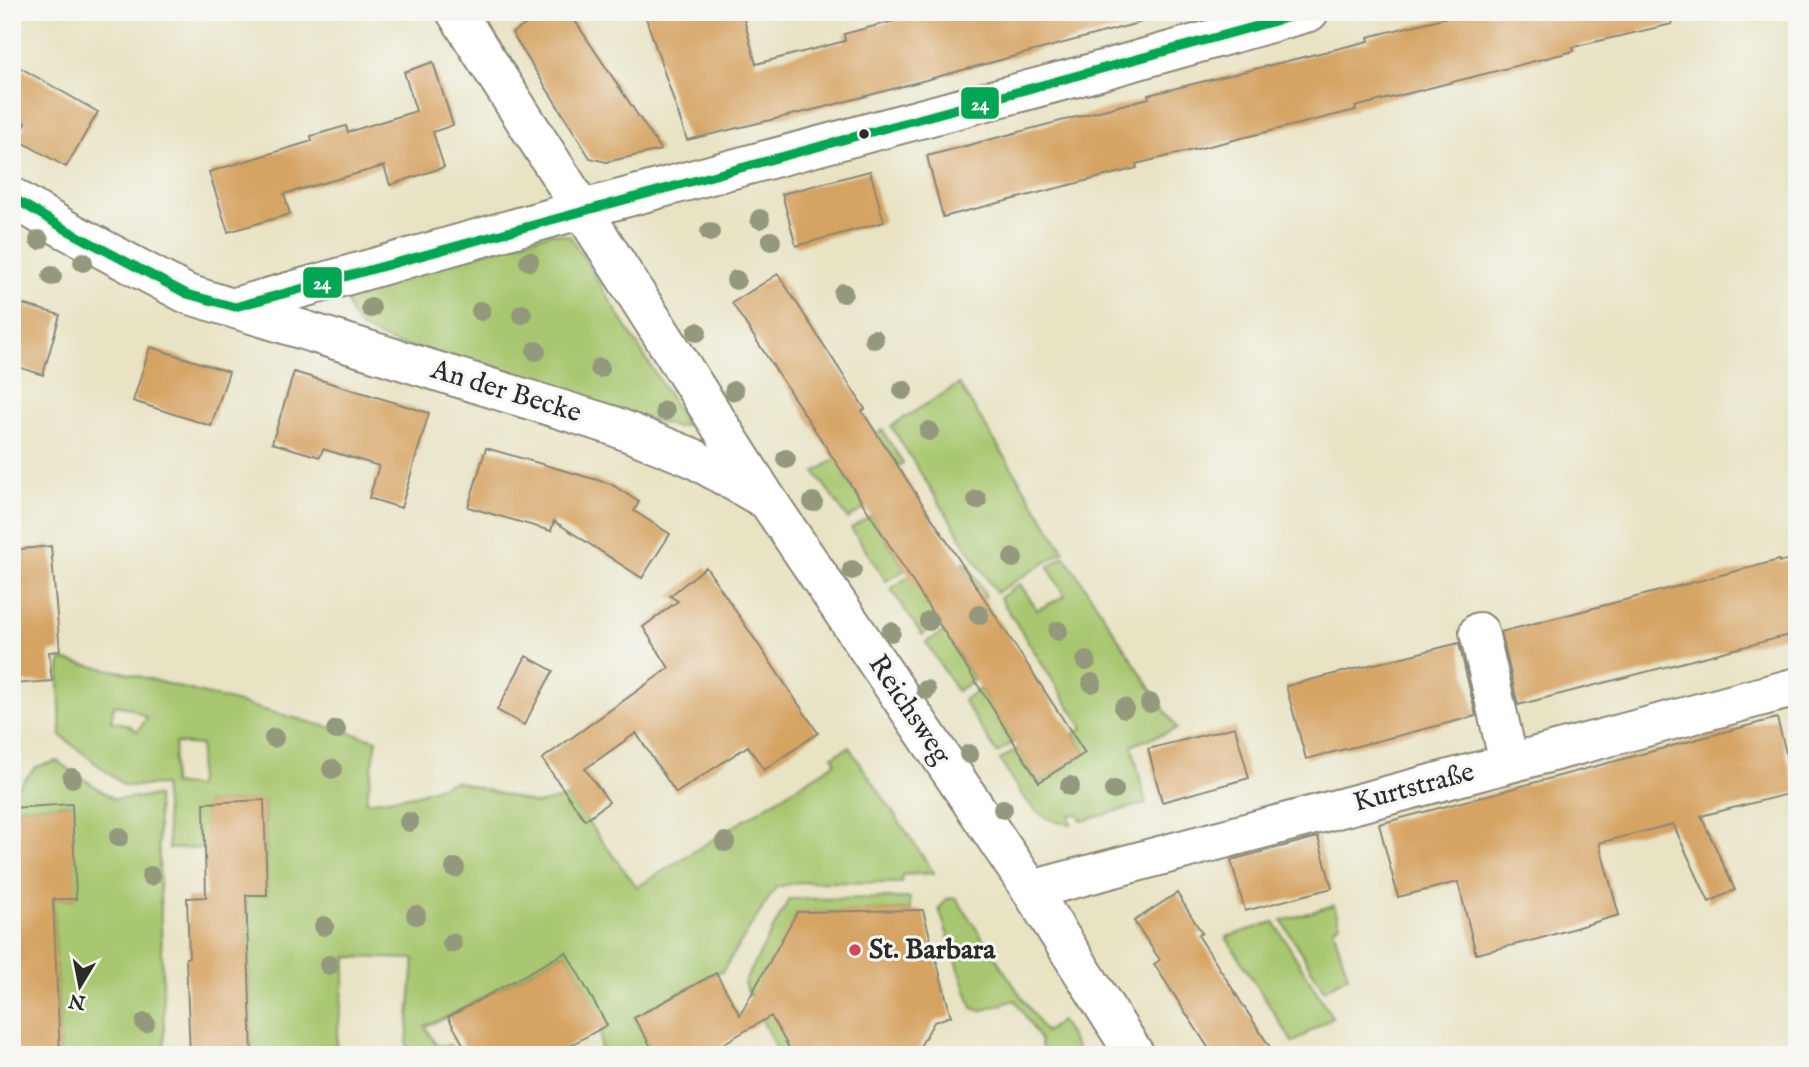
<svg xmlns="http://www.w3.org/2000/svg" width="1809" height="1067" viewBox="0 0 1809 1067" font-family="'IM FELL English',serif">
  <rect width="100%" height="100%" fill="#f6f6f2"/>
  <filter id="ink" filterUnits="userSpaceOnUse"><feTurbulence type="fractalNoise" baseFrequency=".0143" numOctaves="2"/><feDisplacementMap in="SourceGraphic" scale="14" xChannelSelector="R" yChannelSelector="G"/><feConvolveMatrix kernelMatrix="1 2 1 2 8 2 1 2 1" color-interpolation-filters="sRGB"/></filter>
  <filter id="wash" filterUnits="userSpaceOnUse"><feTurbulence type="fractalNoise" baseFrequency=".00686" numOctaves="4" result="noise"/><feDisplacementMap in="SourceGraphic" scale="28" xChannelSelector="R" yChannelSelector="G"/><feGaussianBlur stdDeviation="1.57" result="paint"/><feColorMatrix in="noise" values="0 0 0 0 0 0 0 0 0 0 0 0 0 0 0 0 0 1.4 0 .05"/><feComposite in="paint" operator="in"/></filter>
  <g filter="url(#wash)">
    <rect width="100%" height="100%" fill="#e8e3c3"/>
    <path fill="#a8c770" stroke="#6a794e" stroke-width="2" fill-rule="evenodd" d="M551 233 570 236 687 425 675 427 391 342C359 328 352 328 345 292Z
      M959 384 1064 551 996 593 891 426Z
      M882 430 903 463 899 466 885 446 844 474 865 508 848 519 815 472Z
      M871 516 905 570 886 581 851 528Z
      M1065 556 1177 729 1132 745 1146 803 1082 821 1078 814 1069 815 1071 824C1033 823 1018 789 1000 760L1018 748 1039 782 1085 753 1073 734 1083 728 1000 598 1020 584 1037 610 1065 596 1048 567Z
      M967 562 986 596 922 635 891 589 909 576 974 583 962 564Z
      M954 626 971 635 953 646 974 680 957 691 926 642Z
      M61 660 123 672 377 740 366 802 415 795 455 781 536 804 569 797 637 887 835 763 833 756 849 747 934 873 902 875 901 883 802 882 776 887 722 972 716 973 634 1018 656 1055H600L601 1030 578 993 586 988 566 952 448 1017 425 1026 436 1045H450L455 1055H406L414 959 347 957 335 1055H252L246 895H267L264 801 205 803 206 848 169 849 163 785 125 786 61 736 59 681ZM114 705 131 708 147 718 137 731 129 725 111 721ZM175 743 201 745 197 787 172 784Z
      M980 689 1014 742 997 753 963 700Z
      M57 761 114 799 157 796 165 1055H60L53 899H75L71 804 12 808V793L36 767Z
      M910 898V910L797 913 793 1055H779L744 983 789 899Z
      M956 898 1045 1032 1061 1021 1081 1055H1043L1040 1040 1015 1000 981 1011 972 1008 939 909 947 899Z
      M1334 905 1340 924 1333 928 1348 976 1324 990 1282 921Z
      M1274 922 1332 1017 1293 1043 1226 937Z"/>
    <g id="blocks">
      <path fill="#d5a362" d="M545 12H569L661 150 606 162 590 158 512 33Z
        M644 12H742L756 64 845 41 844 34 928 12H1141L1142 22 825 107 687 140Z
        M1467 12H1671L1672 24 1573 47 1574 51 1355 107 1356 110 1136 164 1137 168 943 217 927 156 1149 98 1148 95 1369 41 1368 37Z
        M433 62 453 125 433 132 444 167 390 185 384 166 284 194 290 214 228 232 209 172 312 141 311 136 346 126 348 132 416 111 404 72Z
        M12 63 98 112 66 167 17 139 26 123 12 115Z
        M870 171 884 222 796 246 782 194Z
        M778 274 865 409 862 411 1085 753 1039 782 871 516 732 303Z
        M12 301 60 315 43 375 12 365Z
        M150 347 229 372 211 426 133 401Z
        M294 372 429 413 401 508 369 498 379 466 323 449 320 457 272 443Z
        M486 448 611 484 639 502 634 511 670 534 642 578 554 521 551 531 468 507Z
        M51 546 60 651 49 652 52 681 12 684V550Z
        M1797 557V633L1518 705 1501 632 1779 560V562Z
        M706 567 818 733 764 770 748 746 676 793 636 733 585 769 609 802 585 820 542 759 669 668 643 627 678 601 670 596Z
        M1459 643 1476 716 1306 759 1286 686Z
        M526 656 553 671 524 725 497 710Z
        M1777 718 1796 792 1701 816 1735 890 1709 902 1673 824 1599 843 1619 915 1538 939 1476 954 1458 882 1398 897 1379 824Z
        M1235 727 1249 778 1162 802 1148 749Z
        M264 800 267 895H246L252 1055H190L186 958 189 957 187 898 206 897 204 803Z
        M72 804 76 899H53L60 1055H12V868H14L12 808Z
        M1318 837 1332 888 1245 911 1231 860Z
        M1177 893 1202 933 1198 935 1275 1055H1213L1154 964 1160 960 1134 921Z
        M923 910 951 1016 934 1022 915 1055H793L771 1016 721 1045 727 1055H656L634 1018 716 973 740 1015 797 912Z
        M566 952 607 1025 553 1055H469L448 1017Z"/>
    </g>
  </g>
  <g filter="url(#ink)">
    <use href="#blocks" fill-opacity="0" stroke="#8a8777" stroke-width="2"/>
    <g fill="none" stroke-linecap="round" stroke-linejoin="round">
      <g stroke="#8a8777" stroke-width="42">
        <path id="minor" d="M456 12 768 501 1031 890 1135 1055
          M12 197 63 228 187 294 611 425 693 458 763 498
          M235 307 583 209 1092 73 1309 12
          M1479 632 1509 763
          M1031 890 1797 687"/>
      </g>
      <use href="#minor" stroke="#fff" stroke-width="38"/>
      <g stroke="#f6f6f2" stroke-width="14">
        <path id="bus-1" d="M12 197 63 228 187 294 235 307C592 206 951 113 1308 12"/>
      </g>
      <use href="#bus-1" stroke="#00a651" stroke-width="9"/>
    </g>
    <g fill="#94987b">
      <circle cx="760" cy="219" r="10"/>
      <circle cx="710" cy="232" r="10"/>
      <circle cx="39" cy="240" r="10"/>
      <circle cx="771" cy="241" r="10"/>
      <circle cx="529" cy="261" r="10"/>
      <circle cx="83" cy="262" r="10"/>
      <circle cx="52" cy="276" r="10"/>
      <circle cx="736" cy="280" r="10"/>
      <circle cx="843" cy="293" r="10"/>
      <circle cx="371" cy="308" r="10"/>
      <circle cx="481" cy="311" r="10"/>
      <circle cx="522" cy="314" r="10"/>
      <circle cx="697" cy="332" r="10"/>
      <circle cx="874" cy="339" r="10"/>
      <circle cx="536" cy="351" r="10"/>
      <circle cx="600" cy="368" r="10"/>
      <circle cx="903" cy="390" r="10"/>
      <circle cx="734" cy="391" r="10"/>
      <circle cx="665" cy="411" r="10"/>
      <circle cx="929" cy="431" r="10"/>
      <circle cx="786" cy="459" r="10"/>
      <circle cx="977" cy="500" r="10"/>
      <circle cx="813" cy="502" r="10"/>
      <circle cx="1013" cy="558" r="10"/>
      <circle cx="852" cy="570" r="10"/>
      <circle cx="979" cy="615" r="10"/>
      <circle cx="929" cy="621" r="10"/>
      <circle cx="1058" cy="631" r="10"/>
      <circle cx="891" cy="632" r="10"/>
      <circle cx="1086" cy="661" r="10"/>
      <circle cx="1092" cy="683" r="10"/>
      <circle cx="926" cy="690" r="10"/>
      <circle cx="1150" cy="703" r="10"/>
      <circle cx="1124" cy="708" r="10"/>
      <circle cx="336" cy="730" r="10"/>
      <circle cx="274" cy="738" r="10"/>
      <circle cx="969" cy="754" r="10"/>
      <circle cx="332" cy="769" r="10"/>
      <circle cx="72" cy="778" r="10"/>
      <circle cx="1070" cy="786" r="10"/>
      <circle cx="1114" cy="790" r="10"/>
      <circle cx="1003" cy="809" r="10"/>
      <circle cx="409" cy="822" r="10"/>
      <circle cx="119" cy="837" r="10"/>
      <circle cx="725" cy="842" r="10"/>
      <circle cx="455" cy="868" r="10"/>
      <circle cx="151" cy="876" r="10"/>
      <circle cx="416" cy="915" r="10"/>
      <circle cx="324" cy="926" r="10"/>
      <circle cx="452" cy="943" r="10"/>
      <circle cx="329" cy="965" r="10"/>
      <circle cx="145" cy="1023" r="10"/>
    </g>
  </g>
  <circle fill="#2b2b2b" stroke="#f6f6f2" stroke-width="2.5" cx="864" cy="134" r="6"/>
  <circle fill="#d1495b" stroke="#f6f6f2" stroke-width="2.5" cx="855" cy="950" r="7"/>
  <g text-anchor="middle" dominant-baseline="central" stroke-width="6" stroke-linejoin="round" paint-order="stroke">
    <g font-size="28" fill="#2b2b2b" stroke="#f6f6f2">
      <text transform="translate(506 392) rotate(17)">An der Becke</text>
      <text transform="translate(909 710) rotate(56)">Reichsweg</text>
      <text transform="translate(1414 788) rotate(-15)">Kurtstraße</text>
    </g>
    <g font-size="28" font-weight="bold" fill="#2b2b2b" stroke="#f6f6f2" text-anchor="start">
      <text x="869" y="950">St. Barbara</text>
    </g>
  </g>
  <g stroke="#f6f6f2" stroke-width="2.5">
    <rect x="960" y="86" width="40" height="34" rx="7" fill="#00a651"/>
    <rect x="302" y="266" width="41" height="33" rx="7" fill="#00a651"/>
  </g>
  <g font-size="19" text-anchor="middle" font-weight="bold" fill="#fff">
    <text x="980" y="110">24</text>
    <text x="322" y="289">24</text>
  </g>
  <rect width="1809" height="1067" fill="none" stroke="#f6f6f2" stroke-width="42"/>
  <g transform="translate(80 986) rotate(190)" stroke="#f6f6f2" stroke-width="5" paint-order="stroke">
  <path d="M0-5L12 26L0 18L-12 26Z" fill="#2b2b2b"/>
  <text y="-10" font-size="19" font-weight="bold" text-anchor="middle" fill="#2b2b2b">N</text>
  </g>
</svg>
